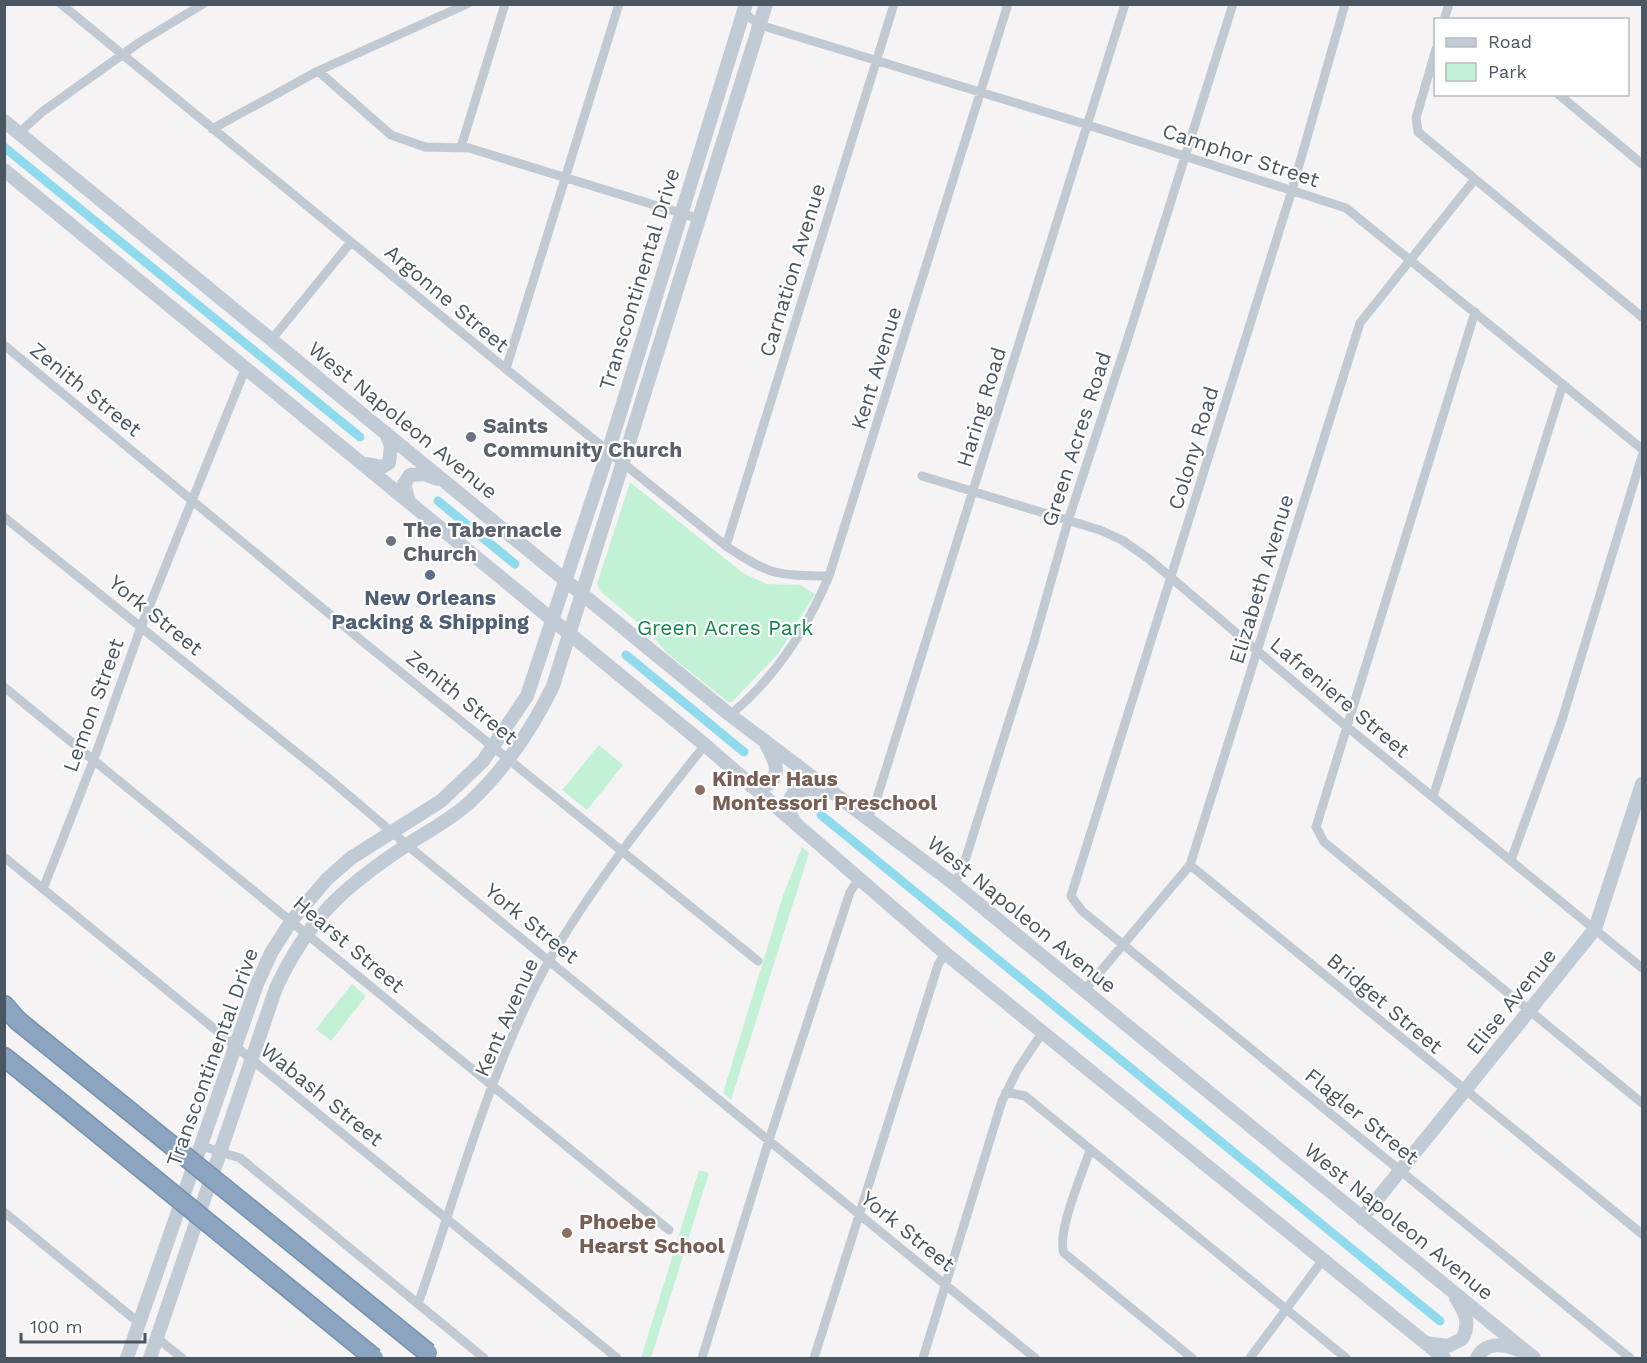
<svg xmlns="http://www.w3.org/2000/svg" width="1647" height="1363" viewBox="0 0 1647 1363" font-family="'Work Sans',sans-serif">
  <rect width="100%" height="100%" fill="#f5f3f3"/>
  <path fill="#c3f1d5" d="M630 482 743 573 767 584 800 585 815 594 778 654 732 702H728L667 653 648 631 601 592 597 584Z
    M599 745 623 765 587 810 562 790Z
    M802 847 809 853 731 1100 723 1093 783 896Z
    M352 984 366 996 331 1041 316 1029Z
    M699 1170 709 1173 651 1358H641Z"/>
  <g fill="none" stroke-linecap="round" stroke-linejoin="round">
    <path stroke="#90daee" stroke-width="9" d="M4 147 360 437
      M438 501 515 564
      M626 655 744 752
      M821 815 1440 1321"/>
    <g stroke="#7690ad" stroke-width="21">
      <path id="highway" d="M4 1005 17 1020
        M4 1057 23 1072"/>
    </g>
    <path stroke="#c1cad2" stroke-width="9" d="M61 4 506 369 726 546C771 576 776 575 829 576
      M1345 4 1292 190 1071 896 1082 911 1630 1358
      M744 13 760 25 1088 125 1346 208 1642 449
      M1444 20 1449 4
      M1436 49 1416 118 1418 132 1642 317
      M318 71 391 135 425 147 469 148 700 219
      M1558 94 1642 164
      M212 129 318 71 467 4
      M19 133 42 112 140 42 203 4
      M461 147 505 4
      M1475 312 1316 827 1324 842 1642 1103
      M272 339 351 242
      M4 345 367 645 758 961
      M506 369 619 4
      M922 476 1100 530 1122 540 1149 559 1346 726 1642 968
      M4 517 327 777 407 845 1035 1358
      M726 546 894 4
      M4 687 669 1230
      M730 715C774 679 807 628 829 576L1008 4
      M1433 797 1563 384
      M867 818 876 801 1125 4
      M4 857 617 1358
      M1511 860 1561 723 1642 456
      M1190 865 1642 1234
      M953 883 961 873 1033 645 1068 521 1127 341 1233 4
      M43 889 94 759 141 627 246 367
      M1084 991 1190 865 1360 323 1475 179
      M1006 1092 1025 1096 1346 1358
      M202 1146 240 1158 484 1358
      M1090 1150C1083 1172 1056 1233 1064 1253L1192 1358
      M4 1212 139 1323
      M418 1304C457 1193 492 1061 550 959 594 883 650 814 705 745
      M157 1338 182 1358
      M702 1358 769 1140 850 892 859 879
      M814 1358 938 965 945 953
      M923 1358 1002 1101 1018 1069 1042 1033
      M1250 1358 1322 1261"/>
    <path stroke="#c1cbd6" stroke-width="14" d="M4 121 730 715 953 883 1534 1358
      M4 170 705 745 945 953 1444 1358
      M366 464 382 467 389 463 391 446 386 433
      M409 502 404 484 410 475 424 474 438 479
      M751 786 767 785C783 775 774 759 767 746
      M794 821 786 806 795 791 810 789 829 791
      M1362 1218 1595 929 1642 784
      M1426 1343 1448 1346 1462 1339C1471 1324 1465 1312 1456 1298
      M127 1358 257 984 271 953 292 920 327 879 351 858 441 801 483 761 527 696 608 452 746 4
      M150 1358 276 988C309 918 343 887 407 845 428 831 452 819 471 801 506 768 532 729 553 686L766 4
      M1477 1358C1486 1341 1503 1344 1519 1350"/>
    <use href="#highway" stroke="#8ba5c1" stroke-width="18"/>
    <g stroke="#7690ad" stroke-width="21" stroke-linecap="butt">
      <path id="highway-bridge" d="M17 1020 428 1353
        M23 1072 374 1358"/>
    </g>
    <use href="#highway-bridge" stroke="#8ba5c1" stroke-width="18"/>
  </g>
  <g fill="#6b7280" stroke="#fff" stroke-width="2">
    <circle cx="471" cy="437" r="6"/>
    <circle cx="391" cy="541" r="6"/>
  </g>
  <circle fill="#5c6f8a" stroke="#fff" stroke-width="2" cx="430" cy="575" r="6"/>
  <g fill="#8d6e63" stroke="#fff" stroke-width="2">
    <circle cx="700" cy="790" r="6"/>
    <circle cx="567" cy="1233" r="6"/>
  </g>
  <g text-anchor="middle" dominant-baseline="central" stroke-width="4.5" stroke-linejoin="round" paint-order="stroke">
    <g font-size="21" fill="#4a5661" stroke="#fff">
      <text transform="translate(1241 155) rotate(18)">Camphor Street</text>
      <text transform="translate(792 270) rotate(-73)">Carnation Avenue</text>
      <text transform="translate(639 279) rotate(-73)">Transcontinental Drive</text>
      <text transform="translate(447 298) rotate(40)">Argonne Street</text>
      <text transform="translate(876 368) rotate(-73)">Kent Avenue</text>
      <text transform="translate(86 389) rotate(39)">Zenith Street</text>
      <text transform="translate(981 407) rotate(-73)">Haring Road</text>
      <text transform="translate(403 420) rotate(39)">West Napoleon Avenue</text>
      <text transform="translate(1076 439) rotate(-72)">Green Acres Road</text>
      <text transform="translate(1193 448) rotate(-73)">Colony Road</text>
      <text transform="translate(1261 579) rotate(-73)">Elizabeth Avenue</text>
      <text transform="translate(156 615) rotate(39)">York Street</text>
      <text transform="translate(462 697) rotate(39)">Zenith Street</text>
      <text transform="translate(1340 697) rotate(40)">Lafreniere Street</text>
      <text transform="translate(93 705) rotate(-70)">Lemon Street</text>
      <text transform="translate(1022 914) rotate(39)">West Napoleon Avenue</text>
      <text transform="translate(532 923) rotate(39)">York Street</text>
      <text transform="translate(349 944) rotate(40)">Hearst Street</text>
      <text transform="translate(1511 1001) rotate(-51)">Elise Avenue</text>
      <text transform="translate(1385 1003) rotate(40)">Bridget Street</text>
      <text transform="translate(506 1017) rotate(-66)">Kent Avenue</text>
      <text transform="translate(212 1057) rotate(-70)">Transcontinental Drive</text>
      <text transform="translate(322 1094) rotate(39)">Wabash Street</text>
      <text transform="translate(1362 1116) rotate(39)">Flagler Street</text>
      <text transform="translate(1399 1221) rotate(39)">West Napoleon Avenue</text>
      <text transform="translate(908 1231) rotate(39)">York Street</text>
    </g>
    <g font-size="21" font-weight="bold" fill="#5b616d" stroke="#fff" text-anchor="start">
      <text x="483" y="425">Saints<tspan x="483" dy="24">Community Church</tspan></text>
      <text x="403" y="529">The Tabernacle<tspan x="403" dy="24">Church</tspan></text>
    </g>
    <g font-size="21" font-weight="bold" fill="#4e5e75" stroke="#fff">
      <text x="430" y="597">New Orleans<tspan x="430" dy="24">Packing &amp; Shipping</tspan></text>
    </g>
    <g font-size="21" fill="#17864f" stroke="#fff">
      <text x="725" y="627">Green Acres Park</text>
    </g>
    <g font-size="21" font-weight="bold" fill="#785e54" stroke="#fff" text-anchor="start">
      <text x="712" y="778">Kinder Haus<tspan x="712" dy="24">Montessori Preschool</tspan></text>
      <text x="579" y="1221">Phoebe<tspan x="579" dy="24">Hearst School</tspan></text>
    </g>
  </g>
  <rect width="1647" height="1363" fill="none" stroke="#4a5661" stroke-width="12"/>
  <rect x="1434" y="18" width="195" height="78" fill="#ffffff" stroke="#b7bbc0" stroke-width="1.5"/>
  <rect x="1446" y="38" width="30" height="9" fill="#c1cbd6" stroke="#b7bbc0" stroke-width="1.5"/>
  <text x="1488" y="48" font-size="18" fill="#4a5661">Road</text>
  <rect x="1446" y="63" width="30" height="18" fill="#c3f1d5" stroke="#b7bbc0" stroke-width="1.5"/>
  <text x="1488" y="78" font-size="18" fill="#4a5661">Park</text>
  <path d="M21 1333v9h124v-9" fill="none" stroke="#4a5661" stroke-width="3"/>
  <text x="30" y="1333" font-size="18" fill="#4a5661" stroke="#ffffff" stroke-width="4.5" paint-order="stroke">100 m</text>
</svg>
